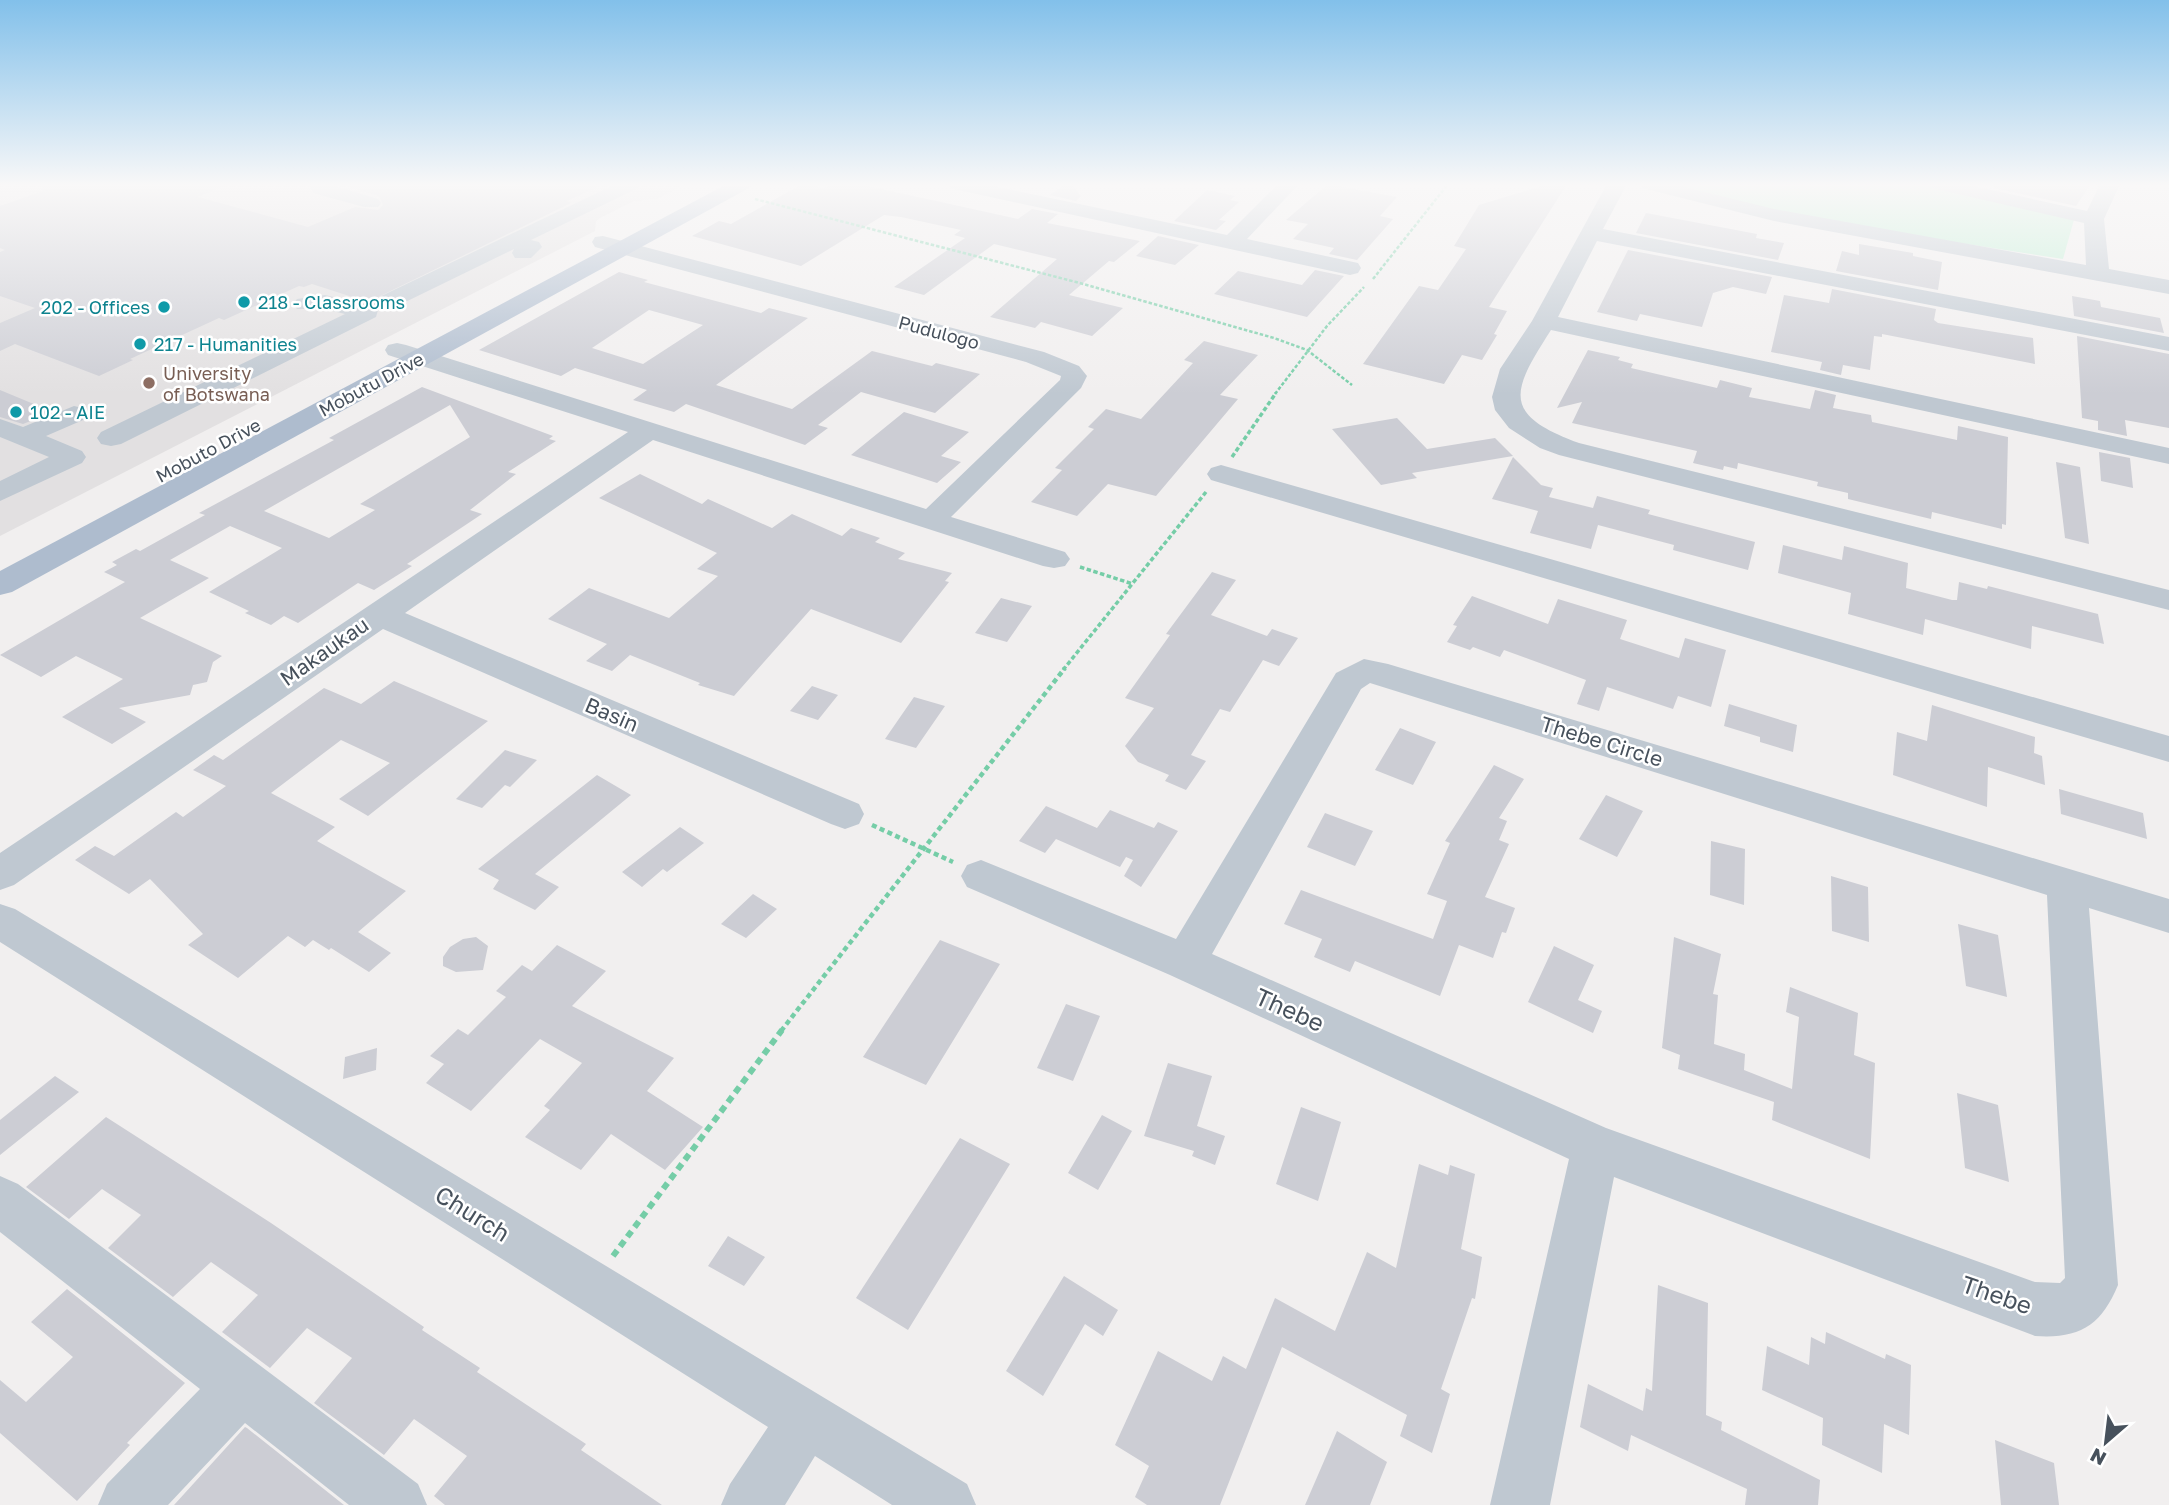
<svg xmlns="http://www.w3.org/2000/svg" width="2169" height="1505" viewBox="0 0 2169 1505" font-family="'Golos Text',sans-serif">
  <rect width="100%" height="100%" fill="#f1efef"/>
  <path fill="#e2e0e1" d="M0 184H687L657 199 634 201 600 218 596 221 595 231 0 536Z"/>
  <path fill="#bdefd3" d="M1669 184H1936L2075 216 2063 259 1787 216Z"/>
  <path fill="#cccdd4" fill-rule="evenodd" d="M40 184H227L198 197 308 227 355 207 378 210 383 205 379 196 348 187V184H604L567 201 571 203 368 302 312 284 304 287 299 286 224 320 219 318 130 359 133 360 99 376 15 344 0 351V323L35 308 0 296V252L5 250 0 248V206L43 191Z
    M802 184 824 188 832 184H859L1018 219 1032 209 1058 214 1047 223 1140 241 1114 262 1109 261 1069 295 1123 308 1092 336 1041 322 1035 328 990 317 1057 259 994 244 924 295 894 287 965 238 954 235 961 230 901 217 884 215 801 266 692 236 719 221 731 224Z
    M1066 184H1071L1081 196 1076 201 1050 195Z
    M1328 184 1397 197 1380 216 1393 219 1357 260 1329 254 1334 248 1293 239 1308 224 1286 220Z
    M1548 184H1567L1489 307 1507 311 1494 334 1497 335 1482 360 1462 355 1444 384 1363 364 1419 286 1438 290 1466 249 1454 246 1479 205Z
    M1995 184H2091L2076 206 1994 188Z
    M1207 190 1235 196 1230 200 1239 202 1219 220 1226 221 1216 230 1174 221Z
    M1646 213 1757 234 1756 238 1784 243 1778 260 1636 233Z
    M1158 236 1199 245 1175 265 1136 256Z
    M1859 244 1913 253V256L1942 262 1938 290 1836 271 1842 251 1859 255Z
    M1628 250 1772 277 1766 294 1733 287 1713 293 1702 327 1640 314 1637 321 1597 312Z
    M1315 270 1344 276 1307 317 1214 294 1238 271 1302 285Z
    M619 272 648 280 644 282 761 313 769 308 808 318 716 385 792 409 872 351 932 366 936 363 980 374 935 413 861 392 818 425 828 428 805 445 686 404 674 412 633 400 647 390 575 368 561 376 479 350ZM649 310 703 325 643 364 592 348Z
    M1832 289 1936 309 1934 320 1938 323 2033 338 2035 364 1882 334V337L1874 336 1870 370 1843 365 1841 375 1820 370 1822 362 1771 352 1784 295 1829 303Z
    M2072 296 2100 301 2101 307 2160 318 2164 333 2074 316Z
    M2077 336 2169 354V428L2125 420 2127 436 2098 430V421L2082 418Z
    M1204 341 1258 355 1220 395 1238 399 1156 496 1108 484 1077 516 1031 502 1062 470 1055 468 1094 429 1088 427 1106 409 1141 419 1193 363 1184 360Z
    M1588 350 1620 357 1618 360 1633 364 1631 368 1717 388 1720 380 1752 388 1749 397 1810 409 1815 390 1836 395 1833 408 1871 415 1872 422 1957 440 1958 426 2008 437 2006 525 2002 524V529L1932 512 1931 519 1848 499V493L1817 486 1818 482 1738 463 1737 469 1724 466 1723 470 1693 463 1697 451 1572 423 1582 402 1557 408Z
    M422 387 553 436 549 439 556 441 508 472 516 474 470 510 482 514 407 564 412 566 374 590 358 583 298 623 284 616 271 625 245 613 249 611 209 592 282 548 230 526 170 560 209 578 140 618 222 656 213 662 207 682 193 685 190 695 119 708 146 722 112 744 62 717 123 679 76 656 41 677 0 655 125 582 104 572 117 565 112 562 136 549 140 551 205 515 199 513 334 440 329 438ZM450 405 470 437 360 504 375 510 329 538 264 511Z
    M0 390 53 412 23 424 0 417Z
    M904 412 969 432 941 456 961 462 937 483 851 455Z
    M1397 418 1427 449 1495 438 1513 456 1412 473 1417 478 1381 485 1332 429Z
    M2099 452 2130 458 2133 488 2101 481Z
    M1513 457 1541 485 1553 488 1549 497 1593 508 1597 496 1650 510 1648 514 1755 542 1748 570 1673 550 1674 545 1598 525 1591 549 1530 533 1538 511 1492 499Z
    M2056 462 2080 467 2089 544 2065 538Z
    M640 474 702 504 708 499 772 528 792 514 842 536 851 528 880 538 875 542 905 553 898 559 952 573 945 581 949 582 901 643 811 609 734 696 698 685 700 683 630 655 612 671 586 661 607 644 548 619 589 588 669 618 718 576 697 569 717 553 599 498Z
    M1783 545 1842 560 1844 546 1908 563 1906 588 1952 600H1957L1959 582 1987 589 1988 586 2098 614 2104 644 2032 626 2031 649 1925 619 1923 635 1848 614 1851 593 1778 573Z
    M1212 572 1236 580 1211 615 1267 636 1272 629 1298 638 1279 666 1263 660 1230 712 1220 709 1191 755 1206 761 1186 790 1165 781 1169 775 1138 762 1125 746 1154 708 1125 698 1170 635 1166 634Z
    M1472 596 1548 624 1558 599 1627 620 1620 639 1679 658 1685 638 1726 650 1711 707 1678 696 1673 709 1607 687 1599 711 1577 704 1586 680 1504 650 1500 657 1473 647 1470 650 1447 642 1457 626 1453 625Z
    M1001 598 1032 606 1007 642 975 633Z
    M394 681 488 721 368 816 339 799 390 763 341 740 271 793 335 827 317 841 406 891 358 932 391 953 369 972 331 948 329 950 313 940 305 947 288 936 238 978 188 945 203 934 150 879 129 894 75 860 95 846 114 856 176 812 183 817 226 786 193 770 214 755 223 760 324 688 361 704Z
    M812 686 838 695 818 720 790 711Z
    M914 697 945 706 916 748 885 739Z
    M1729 704 1797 725 1793 752 1760 742V737L1724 726Z
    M1932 705 2035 737 2034 753 2042 756 2045 785 1988 767 1987 807 1893 775 1897 732 1927 741Z
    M1400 728 1436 742 1413 785 1375 770Z
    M505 750 537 760 510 787 505 785 482 808 456 799Z
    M1494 765 1524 779 1499 818 1507 821 1499 840 1509 844 1485 897 1515 908 1506 933 1502 932 1493 958 1459 945 1440 996 1355 961 1350 972 1314 957 1322 939 1284 924 1301 890 1433 939 1447 901 1427 894 1450 843 1445 841Z
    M597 775 631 795 535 874 559 887 535 910 493 889 499 880 478 869Z
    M2059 789 2143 813 2147 839 2061 814Z
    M1606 795 1643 811 1617 857 1579 839Z
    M1046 806 1097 828 1110 810 1154 828 1158 822 1178 831 1141 887 1124 876 1133 860 1126 857 1120 867 1056 839 1045 853 1019 841Z
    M1325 813 1373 831 1355 866 1307 847Z
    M680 827 704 843 667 872 663 869 642 887 622 872Z
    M1711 841 1745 849 1744 905 1710 895Z
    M1831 876 1868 887 1869 942 1832 931Z
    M753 894 777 909 746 938 721 924Z
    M1958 924 1998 935 2007 997 1966 986Z
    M476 937 488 946 483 970 456 972 443 966V957L450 947 463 939Z
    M1674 937 1721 954 1713 994 1718 995 1714 1044 1745 1054 1744 1070 1792 1089 1799 1017 1786 1012 1790 987 1858 1013 1854 1055 1875 1063 1870 1159 1772 1120 1774 1102 1678 1069 1680 1055 1662 1048Z
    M940 940 1000 964 926 1085 863 1057Z
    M557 945 606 971 572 1006 674 1058 647 1091 703 1127 665 1170 611 1134 581 1170 525 1137 550 1110 544 1106 582 1063 540 1039 471 1111 426 1083 444 1064 430 1056 458 1029 468 1035 506 997 496 991 522 965 532 971Z
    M1554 946 1594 965 1578 1000 1602 1011 1593 1033 1528 1002Z
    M1066 1004 1100 1016 1073 1081 1037 1068Z
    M377 1048 376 1070 343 1079 345 1057Z
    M1168 1063 1212 1076 1197 1126 1225 1136 1215 1165 1192 1156 1194 1151 1144 1136Z
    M55 1076 79 1092 0 1155V1120Z
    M1957 1093 1998 1105 2009 1182 1965 1168Z
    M1301 1107 1341 1122 1318 1201 1276 1184Z
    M1102 1115 1132 1131 1098 1190 1068 1173Z
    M106 1117 271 1223 424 1327 422 1330 480 1368 477 1372 586 1444 581 1450 662 1505H445L434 1496 467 1456 414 1419 384 1455 314 1403 352 1358 307 1328 270 1368 222 1332 258 1295 211 1262 173 1297 108 1248 141 1215 102 1189 69 1219 26 1187Z
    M960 1138 1010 1164 908 1330 856 1298Z
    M1419 1164 1448 1175 1450 1165 1475 1174 1461 1249 1482 1257 1475 1299 1472 1298 1441 1389 1450 1394 1432 1453 1400 1436 1407 1415 1282 1347 1220 1505H1147L1135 1497 1149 1466 1115 1445 1158 1351 1212 1381 1223 1356 1246 1369 1275 1298 1335 1331 1367 1252 1396 1268Z
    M728 1236 765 1257 744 1286 708 1266Z
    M1064 1276 1118 1310 1103 1336 1085 1324 1043 1396 1006 1371Z
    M1658 1285 1708 1303 1706 1415 1722 1422 1721 1430 1820 1480 1818 1505H1745L1747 1489 1631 1435 1628 1451 1580 1427 1588 1384 1643 1411 1646 1388 1652 1391Z
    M67 1289 185 1383 127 1443 130 1445 77 1501 0 1433V1380L26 1402 73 1357 31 1322Z
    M1826 1332 1885 1359 1886 1354 1911 1365 1909 1435 1884 1424 1882 1473 1822 1445 1823 1418 1762 1390 1767 1346 1809 1365 1811 1337 1825 1344Z
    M245 1427 247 1428 344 1505H174Z
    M1337 1431 1387 1462 1370 1505H1305Z
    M1995 1440 2054 1463 2059 1505H2001Z"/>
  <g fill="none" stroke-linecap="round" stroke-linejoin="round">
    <path stroke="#75cda7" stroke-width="2.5" stroke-dasharray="3.5 2" stroke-linecap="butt" d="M755 199 1076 282 1274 338 1307 350 1352 385
      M1373 279 1448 184
      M1275 394 1327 326 1364 287"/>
    <path stroke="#75cda7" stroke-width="3.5" stroke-dasharray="4.5 2.5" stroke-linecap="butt" d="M1232 457 1276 393
      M1080 567 1133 584
      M1063 670 1206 492"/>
    <path stroke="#75cda7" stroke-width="4.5" stroke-dasharray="5 3.5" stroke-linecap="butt" d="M872 825 953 862
      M781 1031 1065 668"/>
    <path stroke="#75cda7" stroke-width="6" stroke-dasharray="7 5" stroke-linecap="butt" d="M613 1256 782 1030"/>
    <path fill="#bfc8d1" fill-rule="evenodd" d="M309 184H329L378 199 381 203 378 207H364L313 193Z
      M616 184H641L638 188 531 240 539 242 542 247 531 258H515L512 253 514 249 391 309 378 310 376 317 121 444 111 446 101 444 97 438 101 432 345 314 325 309H297L293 304 297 299 325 295 373 306 375 299Z
      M948 184H984L1227 235 1278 184H1299L1247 239 1358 263 1361 268 1358 273 1350 275 958 190 951 188Z
      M1607 184H1627L1603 229 2169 337V351L1597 241 1558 317 2169 448V464L1551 330C1512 391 1500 414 1579 443L2169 590V610L1559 455 1540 448 1509 428 1495 410 1492 397 1500 369 1532 321Z
      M1639 184H1672L1774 209 2086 265 2084 223 1932 188 1929 184H1964L2087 211 2100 184H2120L2104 219 2109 269 2169 280V294L1774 221 1642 188Z
      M603 236 1044 352 1079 366 1087 376 1081 388 951 517 1065 552 1070 559 1065 566 1054 568 1043 566 653 440 405 613 859 804 864 814 859 824 845 829 831 824 383 629 14 885 0 890V853L628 432 388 355 385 350 388 345 397 343 406 345 926 509 1060 380 1061 376 1026 362 595 247 592 242 595 237Z
      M74 406 83 408 87 414 83 420 46 436 82 451 86 457 82 463 0 501V481L49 457 0 437V419L23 427Z
      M1221 465 2169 736V762L1211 480 1207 474 1211 468Z
      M1364 659 1388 664 2169 899V933L2089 908 2118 1285C2101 1326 2079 1339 2035 1336L1614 1177 1550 1505H1490L1569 1159 1170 975 967 887 961 876 967 865 981 860 1176 939 1336 673ZM1370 683 2047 895 2065 1278 2060 1283 2035 1282 1606 1128 1212 954 1361 689Z
      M0 904 15 909 967 1484 976 1505H892L815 1456 785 1505H721L730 1484 768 1427 0 942Z
      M0 1176 18 1184 418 1484 427 1505H349L245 1423 168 1505H98L107 1484 200 1389 0 1232Z"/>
    <path fill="#aebcce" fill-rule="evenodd" d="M727 184H752L749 188 12 592 0 595V571Z"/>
  </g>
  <linearGradient id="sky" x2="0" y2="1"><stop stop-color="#82c0ea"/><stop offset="0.47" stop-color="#f9f8f8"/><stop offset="1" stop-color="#f9f8f8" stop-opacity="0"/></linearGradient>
  <rect width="2169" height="394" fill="url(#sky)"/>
  <g fill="#0f9aa8" stroke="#fff" stroke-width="2.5">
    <circle cx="244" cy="302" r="7"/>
    <circle cx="164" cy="307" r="7"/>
    <circle cx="140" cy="344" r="7"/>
    <circle cx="16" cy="412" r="7"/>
  </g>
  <circle fill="#8d6e63" stroke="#fff" stroke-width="2.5" cx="149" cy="383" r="7"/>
  <g text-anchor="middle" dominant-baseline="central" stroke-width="5" stroke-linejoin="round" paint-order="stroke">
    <g font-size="18" fill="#0d838f" stroke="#fff" text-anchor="start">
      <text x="258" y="302">218 - Classrooms</text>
      <text x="150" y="307" text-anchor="end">202 - Offices</text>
      <text x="154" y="344">217 - Humanities</text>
      <text x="30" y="412">102 - AIE</text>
    </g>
    <g font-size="18" fill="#47515c" stroke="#fff">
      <text transform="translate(939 332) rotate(15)">Pudulogo</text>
      <text transform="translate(371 384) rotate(-28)">Mobutu Drive</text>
      <text transform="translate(208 450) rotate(-28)">Mobuto Drive</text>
    </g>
    <g font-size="18" fill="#785e54" stroke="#fff" text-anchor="start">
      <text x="163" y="373">University<tspan x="163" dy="21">of Botswana</tspan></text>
    </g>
    <g font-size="21" fill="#47515c" stroke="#fff">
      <text transform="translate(324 651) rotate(-35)">Makaukau</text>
      <text transform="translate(612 714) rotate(23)">Basin</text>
      <text transform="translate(1602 741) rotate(17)">Thebe Circle</text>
    </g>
    <g font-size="24" fill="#47515c" stroke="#fff">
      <text transform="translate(1290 1009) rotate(24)">Thebe</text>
      <text transform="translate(473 1213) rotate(32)">Church</text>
      <text transform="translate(1997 1294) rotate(19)">Thebe</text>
    </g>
  </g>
  <g transform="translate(2106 1442) rotate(208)" stroke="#ffffff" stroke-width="5" paint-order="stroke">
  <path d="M0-5L12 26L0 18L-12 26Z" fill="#47515c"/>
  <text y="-10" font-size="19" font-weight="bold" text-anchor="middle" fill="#47515c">N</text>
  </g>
</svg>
